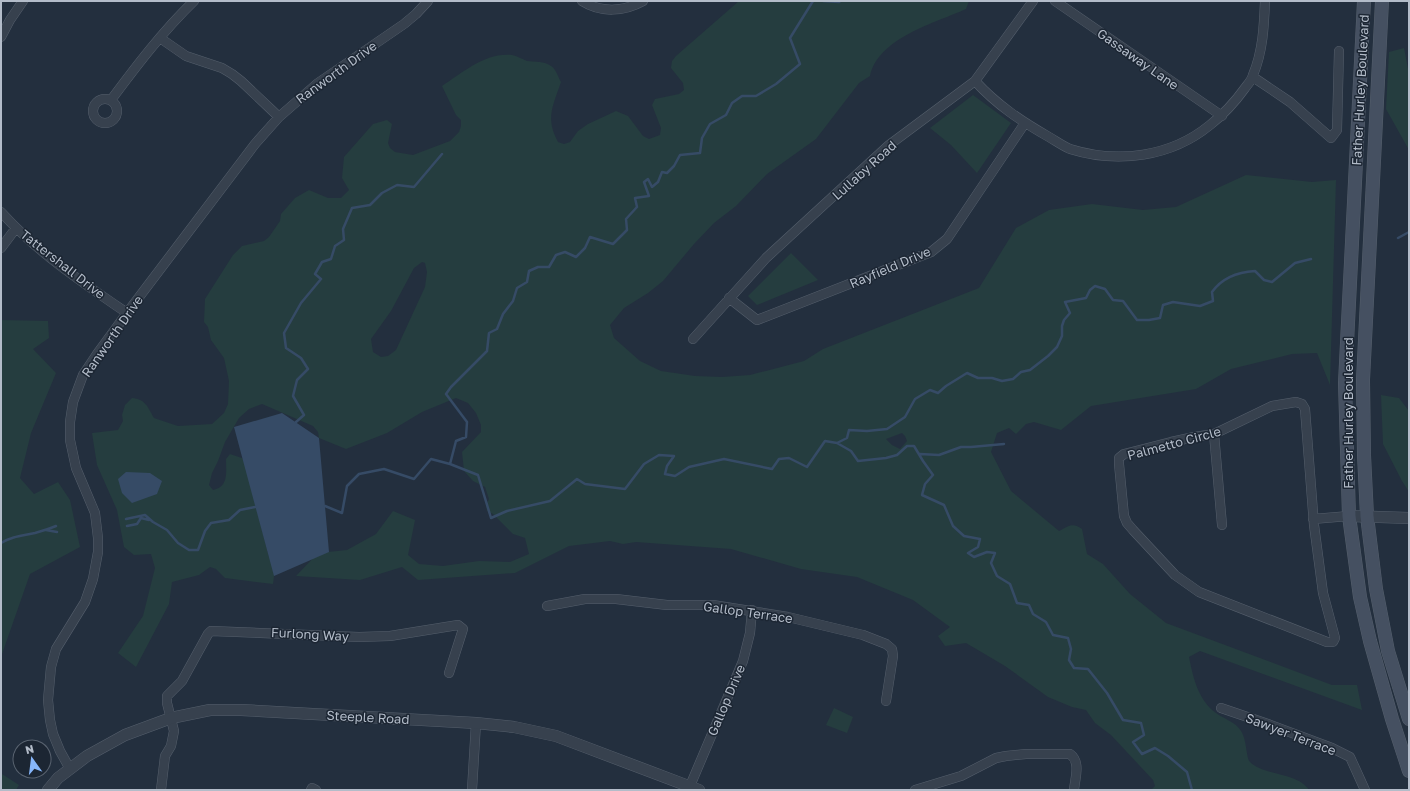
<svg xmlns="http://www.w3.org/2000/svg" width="1410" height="791" viewBox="0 0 1410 791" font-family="'Golos Text',sans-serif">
  <rect width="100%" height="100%" fill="#232f3e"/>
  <path fill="#253d3f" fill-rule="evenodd" d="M739 1H969L966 9C935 23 878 38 870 76L859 83 816 139 767 174 736 206 714 223 694 244 663 281 648 293 624 308 610 325 614 338 640 361 661 371 695 376 722 377 750 375 804 361 823 349 979 288 1016 228 1049 210 1092 204 1143 210 1176 207 1246 175 1312 182 1336 180 1330 385 1317 353 1292 354 1231 369 1196 389 1091 406 1061 430 1034 422 1026 424 1016 434 1009 428 997 433 991 452 1011 491 1059 531C1069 526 1072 522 1082 529L1087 554 1103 564 1130 594 1166 623 1332 685H1357L1362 710 1200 651 1189 657C1193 677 1198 700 1216 713 1224 719 1236 722 1241 731 1247 740 1246 758 1250 762 1264 776 1297 772 1309 790H1151L1155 786 1153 780 1111 735 1095 723 1086 710 1072 707 1048 697 1005 666 966 643 945 646 938 636 950 627 913 600 857 577 801 569 731 549 636 542 623 544 610 541 569 546 515 573 418 580 402 567 360 580 296 576 318 553 347 550 376 534 393 511 415 520 408 555 419 564 443 566 479 561 510 562 529 554 525 538 513 534 493 514 487 511 486 505 489 499 485 487 473 481 464 471 462 452 481 432V425L476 413 468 403 456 398 422 412 387 433 346 449 319 438 318 432 313 426 262 404 249 409 239 418 225 442 218 461 212 473 209 485 213 490C229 487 226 472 226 459L230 454 242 458 245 463 269 557 275 569 273 584 225 578 216 569 210 567 199 575 172 582 169 604 136 667 118 653 143 616 155 568 151 554 134 555 124 547 117 510 97 465 92 433 118 430 123 421 122 415 125 405 132 398C145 399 148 407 154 418L178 426 212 424 224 413 228 404 229 381 224 358 211 340 208 327 204 322 205 299 233 255 242 246 264 241 269 237 280 221 281 214 295 198 309 190 328 198H341L349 190 342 178 344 157 373 124 387 120 392 124 388 143 390 148 395 152 413 155 450 141 459 132 461 126V120L456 115 442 86C463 72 486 52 512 55 517 56 522 59 527 61 534 62 545 61 551 66 556 69 558 77 561 82 553 106 545 118 558 142L564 144 570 142 578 131 588 124 616 111 628 116 643 136 649 139 660 135 661 128 652 105 655 99 679 94 684 90 683 83 671 68 672 61 676 56ZM422 262 425 263 427 272 425 287 396 350 388 356 381 357 373 352 371 339 391 311 414 268ZM902 433 905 436 907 441 900 449 892 445 886 439Z
    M1404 48 1409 74V150L1386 109 1389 52Z
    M973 95 1011 123 977 173 951 145 930 128Z
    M791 253 818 280 757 305 748 296Z
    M1 320 48 321 49 338 33 349 56 373 31 433 20 478 34 494 58 482 70 500 80 547 30 574 1 657Z
    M1381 395 1399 398 1409 411V492L1402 481 1383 444Z
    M834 708 853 717 847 733 826 725Z
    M1 774H2L19 785 16 790H1Z"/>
  <path fill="#364b66" d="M282 413 319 438 329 552 274 576 234 427Z
    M126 472 150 473 162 481 157 494 132 503 122 493 118 479Z"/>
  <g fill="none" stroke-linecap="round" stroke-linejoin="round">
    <path stroke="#364b66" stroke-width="2.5" d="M823 1 839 2 840 1
      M1398 238 1409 232
      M296 422 304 415 293 396 297 380 308 369 301 358 286 348 284 333 301 303 321 279 315 274 322 262 331 259 335 246 344 240 343 229 352 208 370 205 382 193 397 185 414 187 442 154
      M837 443 851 451 858 461 886 458 897 455 907 446H914L923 461 933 475 925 484 922 495 944 505 953 526 964 536 980 539 978 547 968 553 974 557 987 552 995 553 991 563 997 576 1010 584 1017 603 1029 605 1033 614 1046 622 1053 635 1068 638 1071 649 1069 660 1074 668 1088 669 1107 693 1123 720 1141 723 1144 735 1133 742 1142 754 1155 748 1168 756 1187 772 1192 790
      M920 454 939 455 961 447H971L1004 444
      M450 464 456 441 466 437 467 422 446 394 451 387 487 351 489 333 497 329 503 314 513 301 517 288 527 282 529 271 538 267H549L556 255 565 252 576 257 585 248 590 237 613 244 627 230 626 219 637 207 635 198 649 196 644 182 648 179 652 187 658 182 662 172 667 173 674 166 680 155 700 153 702 138 710 124 726 115 732 103 742 96H756L776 84 800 64 790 38 813 1
      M325 506 342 513 347 486 359 474 384 469 414 479 431 459 450 464 478 475 491 518 507 511 550 501 577 479 585 484 625 489 644 464 659 455 674 456 667 466 665 474 675 476 689 467 724 459 772 469 779 459 789 458 807 467 825 441 837 443 847 438 849 430 867 431 887 429 905 417 915 399 930 390 938 393 946 386 967 373 978 378H992L1002 381 1013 379 1021 372 1030 370 1048 356 1057 347 1062 336V326L1064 320 1070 313 1065 302 1086 298 1090 290 1095 286 1105 289 1113 300 1123 301 1137 320H1149L1160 318 1163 305 1173 302 1200 306 1213 301 1212 292C1222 278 1238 272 1255 271L1264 280 1272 282 1295 263 1311 259
      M126 519 145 515 153 522 167 530 178 543 189 550H198L205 531 211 523 229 520 240 510 255 507
      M127 526 137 524 141 518 149 520
      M46 530 57 532
      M1 543C13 536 21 536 35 533 42 531 49 529 56 526"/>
    <g stroke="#555f6c" stroke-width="10">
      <path id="minor" d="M582 1C601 13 623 12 643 1
        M1055 1 1222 116
        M1 37 10 20 23 1
        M160 38 186 56 222 68 232 74 241 81 279 117
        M1253 77 1290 102 1331 138 1337 130 1339 51
        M975 81C997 105 1021 121 1049 137 1056 141 1063 146 1070 149 1118 164 1171 157 1210 125 1224 114 1235 102 1245 88 1248 84 1252 80 1253 75 1263 51 1264 26 1265 1
        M93 111a12 12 0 1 1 24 0a12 12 0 1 1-24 0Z
        M111 100C137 65 163 31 194 1
        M1 212C37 252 83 283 127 313
        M1 248 16 228
        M729 298 757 320 931 252 947 239 1025 123
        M693 339 766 258 889 145 975 81 1033 1
        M1296 402 1302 404 1305 409 1314 525 1323 593 1335 638 1333 642H1327L1199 592 1175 575 1133 530 1127 523 1124 516 1119 464V458L1124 454 1171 442 1194 437 1214 434 1272 406Z
        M1214 434 1222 525
        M1313 519 1349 516
        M547 606 585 599H616L667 605H713L788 617 863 635 886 644 892 649 893 656 886 701
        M1221 708 1268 724 1332 748 1350 757 1365 790
        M70 769 60 751 53 734 50 720 48 700 51 667 56 649 85 602 93 579 98 552V538L95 513 76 468 70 440V422L73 402 83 375 97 354 130 309 255 144 279 117 318 83 404 24 416 14 428 1
        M690 786 743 661 750 633 752 610
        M161 790 165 756 171 746 174 731 167 703V696L182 681 208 634 211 631 359 637 390 636 458 625 463 629 449 673
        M311 790 312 788 316 790
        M472 790 476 723
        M915 790 961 776 996 758 1006 756 1026 754H1070C1081 762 1075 778 1074 790"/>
    </g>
    <g stroke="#555f6c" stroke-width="12">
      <path id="tertiary" d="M1349 516 1409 518
        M48 790 58 778 87 756 125 735 171 718 210 710H241L476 723 514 727 556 736 699 790"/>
    </g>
    <g stroke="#555f6c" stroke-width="14">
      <path id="secondary" d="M1364 1 1345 383 1349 516 1360 597 1370 641 1392 719 1409 771
        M1382 1 1363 380 1364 455 1367 516 1376 589 1388 651 1409 719"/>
    </g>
    <use href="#minor" stroke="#37414e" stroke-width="9"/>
    <use href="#tertiary" stroke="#37414e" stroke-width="11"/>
    <use href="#secondary" stroke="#455061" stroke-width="13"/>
  </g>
  <g text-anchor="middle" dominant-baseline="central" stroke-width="3" stroke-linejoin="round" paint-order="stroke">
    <g font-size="13" fill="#b3bcc9" stroke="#1c2633">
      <text transform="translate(1138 59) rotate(35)">Gassaway Lane</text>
      <text transform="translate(336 72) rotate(-36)">Ranworth Drive</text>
      <text transform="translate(1360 90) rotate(-87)">Father Hurley Boulevard</text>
      <text transform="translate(864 170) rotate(-42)">Lullaby Road</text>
      <text transform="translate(63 264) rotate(38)">Tattershall Drive</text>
      <text transform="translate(890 267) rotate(-23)">Rayfield Drive</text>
      <text transform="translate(112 336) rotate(-55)">Ranworth Drive</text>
      <text transform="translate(1348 413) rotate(-90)">Father Hurley Boulevard</text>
      <text transform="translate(1174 443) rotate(-15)">Palmetto Circle</text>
      <text transform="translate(748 612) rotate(8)">Gallop Terrace</text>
      <text transform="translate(310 634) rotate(3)">Furlong Way</text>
      <text transform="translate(726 700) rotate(-67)">Gallop Drive</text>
      <text transform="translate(368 717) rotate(3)">Steeple Road</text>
      <text transform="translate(1291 734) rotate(21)">Sawyer Terrace</text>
    </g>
  </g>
  <rect width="1410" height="791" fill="none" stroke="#b3bcc9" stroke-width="4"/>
  <g transform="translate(32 759) rotate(346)"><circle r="19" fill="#1c2633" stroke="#58626f"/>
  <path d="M0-3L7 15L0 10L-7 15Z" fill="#86b6fb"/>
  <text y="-6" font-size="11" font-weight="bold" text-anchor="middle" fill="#b3bcc9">N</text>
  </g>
</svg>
